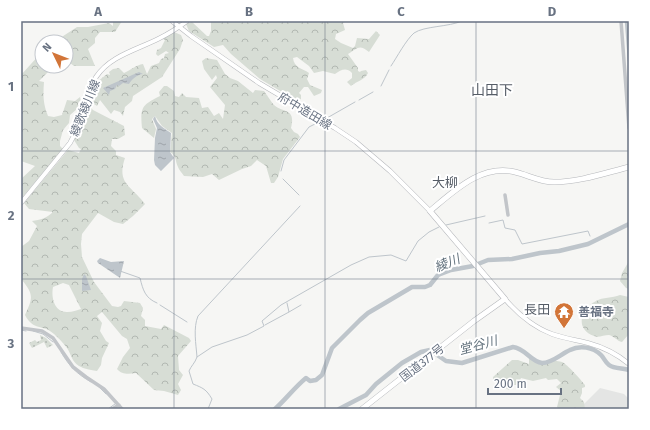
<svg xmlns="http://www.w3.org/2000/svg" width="650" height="430" viewBox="0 0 650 430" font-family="'Fira Sans','Noto Sans JP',sans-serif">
  <defs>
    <pattern id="grass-dots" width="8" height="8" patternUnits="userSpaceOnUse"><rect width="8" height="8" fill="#d7ddd5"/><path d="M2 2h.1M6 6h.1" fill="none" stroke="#b2b8b2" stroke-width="1.8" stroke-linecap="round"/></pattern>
    <pattern id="forest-crowns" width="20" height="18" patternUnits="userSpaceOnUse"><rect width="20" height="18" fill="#d7ddd5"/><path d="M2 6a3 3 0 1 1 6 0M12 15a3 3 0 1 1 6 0" fill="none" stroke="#b2b8b2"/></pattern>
    <pattern id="water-ripples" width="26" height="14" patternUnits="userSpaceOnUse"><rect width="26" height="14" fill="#bec5cb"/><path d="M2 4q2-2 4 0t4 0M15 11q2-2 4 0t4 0" fill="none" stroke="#9ea4aa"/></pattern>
  </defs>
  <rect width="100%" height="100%" fill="#f6f6f4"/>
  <path fill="#e4e5e4" d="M600 388 624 394 629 399V409H579Z"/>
  <path fill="url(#grass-dots)" d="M40 335 46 338 53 345 47 348 44 342 32 348 29 343 35 340 37 342 41 340Z"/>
  <path fill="url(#forest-crowns)" fill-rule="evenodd" d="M113 21H122L115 32H100L95 38V43L88 49 95 66H74L66 60V42H54L77 27H88L109 23 113 26Z
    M211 21H347L343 23 345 30 336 34 335 39 341 43 353 48 355 46 357 38 369 39 376 31 380 35 369 52C359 44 358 48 348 54L358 68V71L360 72 361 71 366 70 368 73C365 80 357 81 351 86L347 82 352 78V73C346 67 341 70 335 74L323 71 314 73 309 66 297 57 293 58C294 68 302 68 309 73L307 79 310 85 322 90 321 93 314 96 308 87H304L299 93 301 95V99L297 101 260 79 231 54 223 45 214 47 189 31 186 24 192 22 207 36H209L211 31Z
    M174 32 181 35 183 40 180 49 162 77 133 96 132 101 125 107 123 116 120 112 114 110 111 114 100 100 97 106 89 101 97 82 107 74 110 75 109 72 113 69 119 68 124 73C131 70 136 65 143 64L147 74 151 66 159 63 161 59 164 58 165 54 169 53 166 51 158 56 156 54 157 50 161 48 165 40 162 38Z
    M40 54H42V66H47L49 71 39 81 44 82C43 95 43 104 48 116L54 117 62 115 67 100 75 101 80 97 81 103 77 109 70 115 69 123 63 130 60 141V146L63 149 21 199V179L35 166 21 161V75Z
    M206 58 217 60 225 74 230 78 238 81 253 93 255 90 264 91C267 95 270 100 273 104 283 114 296 107 291 128L294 132 298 134 300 137 283 159 278 177 274 183H271L266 166 257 160 251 166 242 169 219 180 212 174 203 177 184 176C182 173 179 170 178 167 175 161 177 156 170 152L172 133 162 126 155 116 152 119 156 129 154 138 142 128C140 107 142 105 160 96L159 92 164 86H167L174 91 175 96 179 97 182 93 186 97 199 98 202 108 208 107 214 116 219 113 223 119 225 105 210 87 217 78 216 75 212 80 204 69 202 61Z
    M87 106H89L93 110 124 126 125 135 118 139H112L111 146 116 151V155L125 158C116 184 132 186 145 204L133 216 123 224 114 222 98 213 82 234 81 244 82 257 94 282 112 306 118 307 121 306 124 301 140 303 143 308 141 316 145 320V326L161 329 164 325 189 338 191 341 178 356 179 370 183 375 178 384 181 390 178 395 164 391 154 390 136 373C129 374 122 375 117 369L123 357 130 348 127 339 122 336 102 312 97 316 102 323 100 331 106 341 109 343 102 358 101 365 97 371C91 370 84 369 79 366 72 362 71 354 67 348 63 343 59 338 54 334 42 323 34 332 25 315 33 298 34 294 21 279V247L29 241 37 226 32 221C40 220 47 218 53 212L29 209 24 203 68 150 79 153 81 149 79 148 74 140ZM63 283 69 285 81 309C77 310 72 312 68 312 54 313 51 297 53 287Z
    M629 261V289L626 288 620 281 622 273Z
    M620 295 629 297V334L622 342C617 341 614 336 609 335 604 335 598 338 594 336 574 329 581 308 596 301 603 297 612 298 620 295Z
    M529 356C545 369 546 358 562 362 567 364 581 380 585 385V387L582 388V393L580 398 584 402 585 409H559L557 407 561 391 556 387 561 383 557 379 548 380 546 378 533 381 521 378 518 385H513L509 390 493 381V377L512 360H518L529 364Z"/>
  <path fill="url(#water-ripples)" d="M139 72 143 74C138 74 131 80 129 84L123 83 119 86 117 85 115 89 110 91 109 95 103 88Z
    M155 116C157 125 164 128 171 133L170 152 174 158 161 171 155 165 154 160 155 138 157 128 153 119Z
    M100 258 111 262 124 261 120 278 98 263 97 261Z
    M84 274 86 276 91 290 82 291V279Z"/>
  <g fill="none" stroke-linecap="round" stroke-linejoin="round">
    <path stroke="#bec5cb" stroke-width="1" d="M391 66C397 57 406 40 414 33 424 26 449 27 462 21
      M381 86 389 70
      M359 100 373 92
      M327 118 355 102
      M281 171 284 160 309 127 317 123
      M283 179 299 195
      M489 223 503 220 505 228 515 230 522 244 588 231 590 236
      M446 225 485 216
      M120 271 140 278C143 290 145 298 157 303
      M160 305 187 322
      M289 312 301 305
      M265 325 289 312 287 303
      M21 330 26 331
      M33 331 43 334 53 342
      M61 352C69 366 77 374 91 382
      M197 357 212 347 247 335 264 326 262 321 281 305 351 265 369 257 391 255 406 261 418 241 429 232 439 227
      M100 388 106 394
      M108 409 115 404
      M208 409 212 399C206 389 203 388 193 384L189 371C191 366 195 363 197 357 196 344 193 328 198 316L300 206"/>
    <path stroke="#bec5cb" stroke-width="2.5" d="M626 21 629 61"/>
    <path stroke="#bec5cb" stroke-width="4.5" d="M275 409C286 399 295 387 306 378L310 381 316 380 322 375 332 348 360 320 368 313 412 287H425L430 285 438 275 451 270 473 266 488 260 512 259 540 253 559 251 588 244 629 224
      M339 409 366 395 376 384 402 363 421 352 430 350 446 361 462 363 513 347C525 348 531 362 542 363 552 363 561 354 570 350 580 345 593 347 601 355 604 358 605 362 609 365 614 369 623 368 629 370"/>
    <g stroke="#b6b8bc" stroke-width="5">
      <path id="major" d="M172 21 191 36 259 83 335 128 356 142 390 171 430 211
        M21 203 70 143C82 123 84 97 96 77 110 56 136 50 158 39 168 34 178 28 187 21
        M505 299C518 314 533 327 552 334 563 338 576 340 588 343 603 347 617 354 629 364"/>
    </g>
    <g stroke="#b5b7bb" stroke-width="6">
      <path id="highway" d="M362 409 474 321 505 299 430 211C454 191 481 164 515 172 528 175 540 182 554 182 579 182 605 173 629 167"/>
    </g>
    <path stroke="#c2c5c9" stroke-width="3.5" d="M621 21 629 128
      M505 195 508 215
      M21 328 42 331 53 338 73 367 86 377 104 389 122 409
      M112 409 119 405"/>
    <use href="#major" stroke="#fff" stroke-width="4"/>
    <use href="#highway" stroke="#fff" stroke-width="5"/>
  </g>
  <path fill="none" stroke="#687282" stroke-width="1" stroke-opacity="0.55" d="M174 21V409M325 21V409M476 21V409M21 151H629M21 279H629"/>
  <defs>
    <g id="temple-pin" transform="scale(1)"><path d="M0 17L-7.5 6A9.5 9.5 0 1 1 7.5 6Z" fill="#d27538" stroke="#fff"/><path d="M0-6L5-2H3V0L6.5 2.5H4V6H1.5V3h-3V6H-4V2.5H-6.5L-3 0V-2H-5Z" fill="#fff"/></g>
  </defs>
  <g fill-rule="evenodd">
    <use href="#temple-pin" x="564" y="312"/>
  </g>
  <g text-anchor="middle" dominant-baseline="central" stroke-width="4" stroke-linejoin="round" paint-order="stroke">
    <g font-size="12" fill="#687282" stroke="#fff">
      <text transform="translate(85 108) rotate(-68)">綾歌綾川線</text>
      <text transform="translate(305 111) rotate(31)">府中造田線</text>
      <text transform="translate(422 363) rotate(-38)">国道377号</text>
    </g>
    <g font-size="12" font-weight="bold" fill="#687282" stroke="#fff" text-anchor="start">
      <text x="578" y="312">善福寺</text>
    </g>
    <g font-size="13" fill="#565d67" stroke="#fff">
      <text x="445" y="182">大柳</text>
      <text x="537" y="309">長田</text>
    </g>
    <g font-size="13" font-style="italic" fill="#64737e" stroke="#fff">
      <text transform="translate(447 263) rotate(-22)">綾川</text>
      <text transform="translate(478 345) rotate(-15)">堂谷川</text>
    </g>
    <g font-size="14" fill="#565d67" stroke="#fff">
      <text x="492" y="90">山田下</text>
    </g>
  </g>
  <rect width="650" height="430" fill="none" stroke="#ffffff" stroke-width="44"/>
  <g transform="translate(54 54) rotate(313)"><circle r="19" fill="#ffffff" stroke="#c3c7cd"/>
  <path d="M0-3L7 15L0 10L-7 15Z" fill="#d27538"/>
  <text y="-6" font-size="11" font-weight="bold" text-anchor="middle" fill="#687282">N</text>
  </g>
  <path d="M488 388v6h73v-6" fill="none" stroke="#687282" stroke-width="2"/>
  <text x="494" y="388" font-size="12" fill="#687282" stroke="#ffffff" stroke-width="3" paint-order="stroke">200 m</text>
  <rect x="22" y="22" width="606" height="386" fill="none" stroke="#687282" stroke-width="1.5"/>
  <g font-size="13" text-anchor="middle" font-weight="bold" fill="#687282">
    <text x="98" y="16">A</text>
    <text x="249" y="16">B</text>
    <text x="401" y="16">C</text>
    <text x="552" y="16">D</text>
    <text x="11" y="91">1</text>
    <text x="11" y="220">2</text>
    <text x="11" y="348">3</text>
  </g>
</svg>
